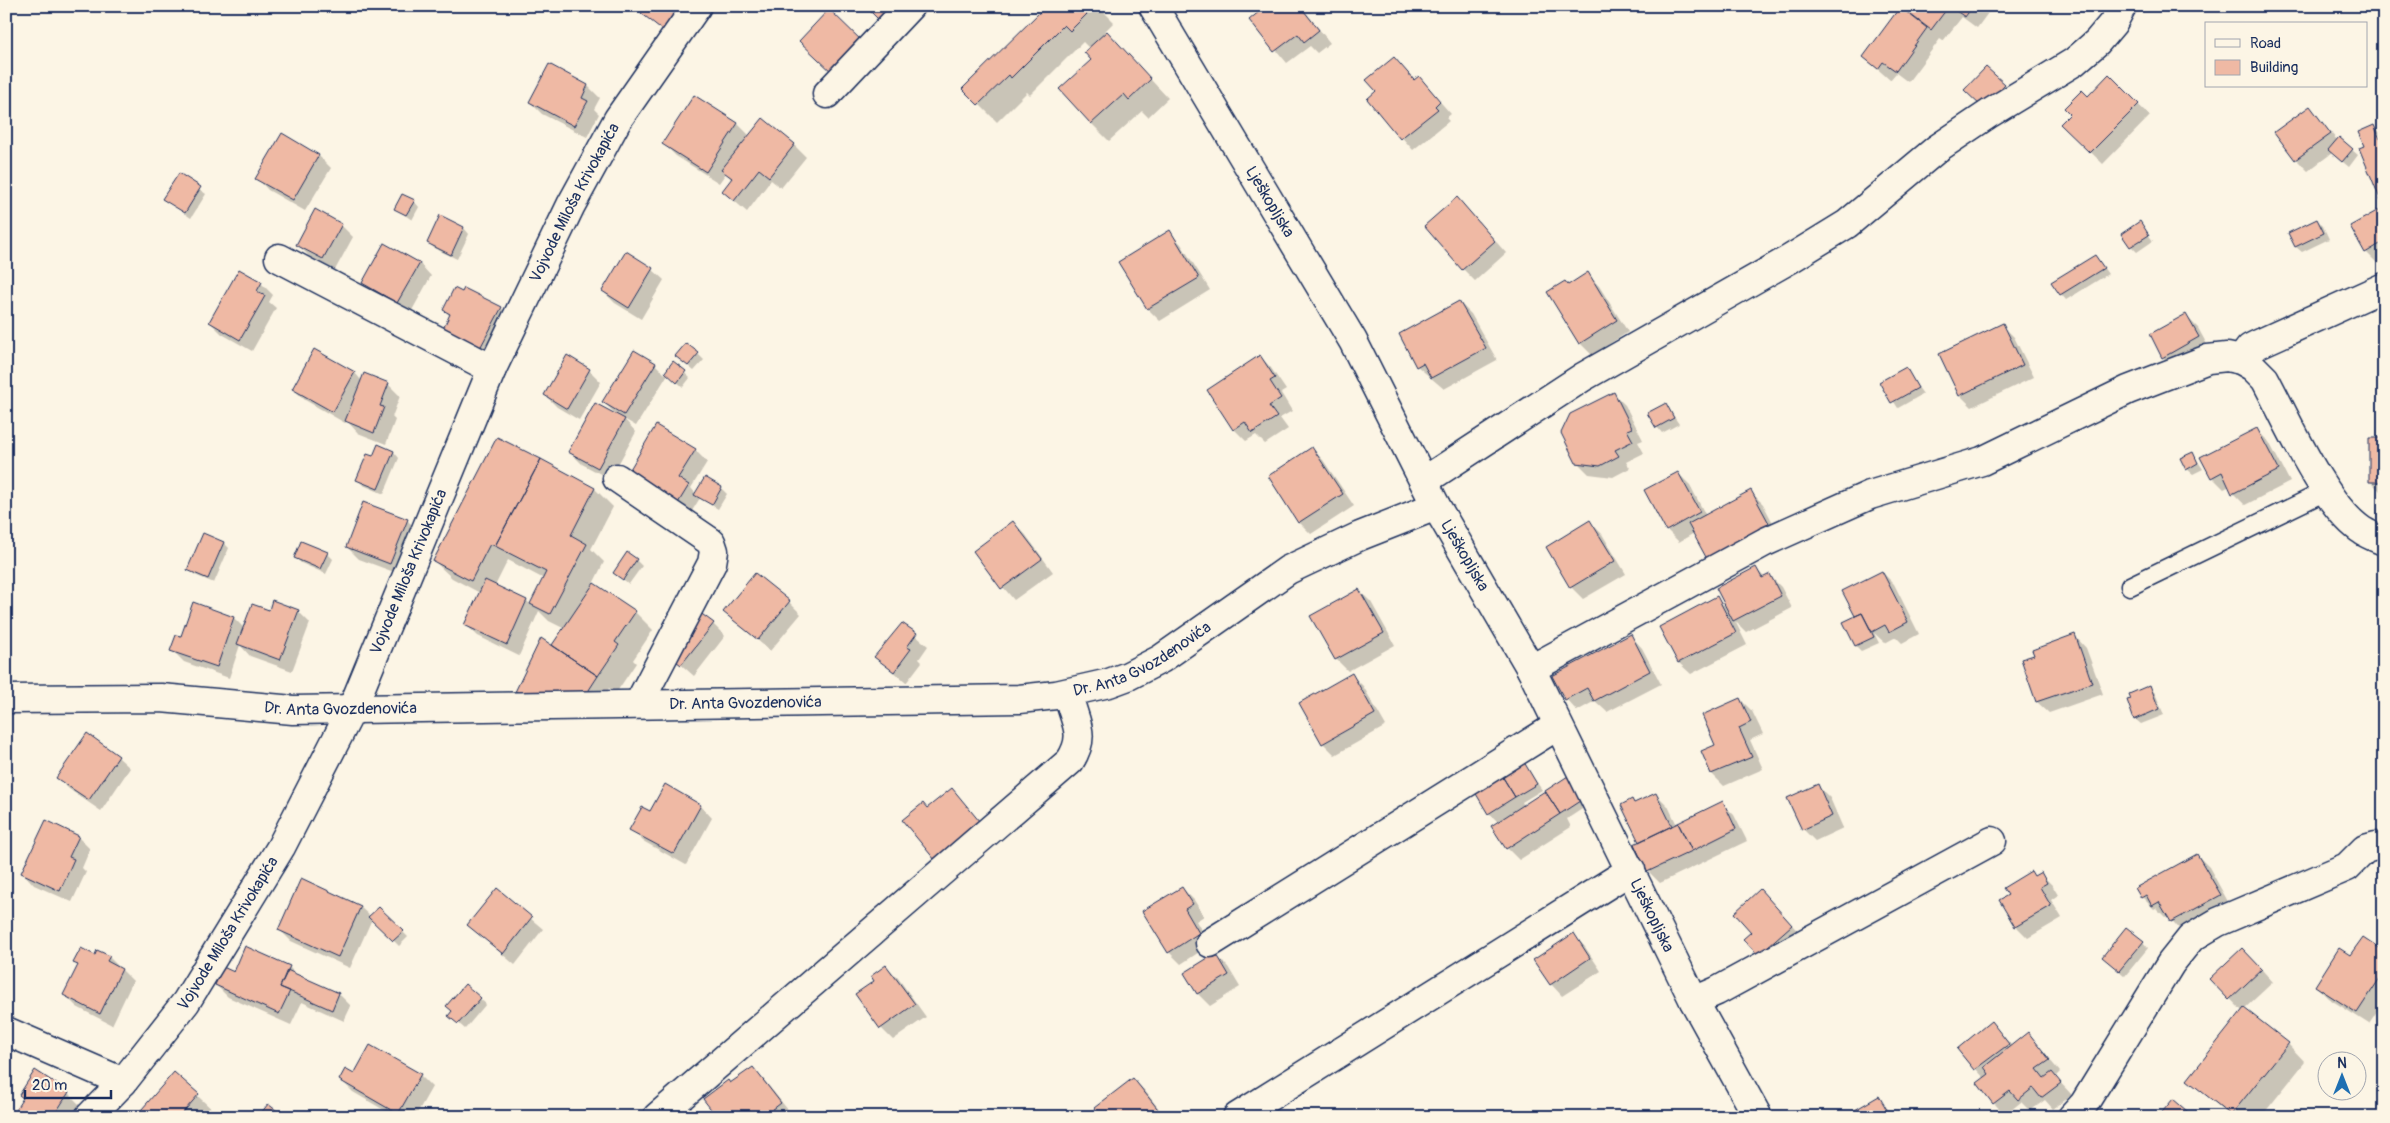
<svg xmlns="http://www.w3.org/2000/svg" width="2390" height="1123" viewBox="0 0 2390 1123" font-family="Pangolin,sans-serif">
  <rect width="100%" height="100%" fill="#fcf5e5"/>
  <filter id="ink" filterUnits="userSpaceOnUse"><feTurbulence type="fractalNoise" baseFrequency=".02" numOctaves="2"/><feDisplacementMap in="SourceGraphic" scale="10" xChannelSelector="R" yChannelSelector="G"/><feConvolveMatrix kernelMatrix="1 2 1 2 8 2 1 2 1" color-interpolation-filters="sRGB"/></filter>
  <g filter="url(#ink)">
    <path fill="#0003" fill-rule="evenodd" d="M648 6 676 42 642 13Z
      M1048 6H1098L1114 22 1105 31 1168 98 1148 117 1142 111 1109 141 1091 123 1093 60 1090 49 1083 42 1030 95 1027 92 997 122 964 89Z
      M1268 6H1301L1330 43 1317 53 1310 46 1287 63 1251 20Z
      M1907 6H1993L1977 28 1962 17 1943 41 1940 39 1908 82 1896 73 1890 80 1864 57Z
      M1394 58 1415 81 1419 78 1451 114 1446 118 1449 121 1413 150 1368 99 1378 91Z
      M549 66 588 86 600 98 594 109 599 114 587 137 542 114 530 102Z
      M2109 76 2150 116 2103 164 2062 124Z
      M2004 85 2010 90 1989 112 1971 96Z
      M695 97 738 124 750 136 794 145 806 157 781 188 771 180 747 212 723 191 732 180 726 173 719 183 676 156 664 144Z
      M2309 107 2337 140 2339 139 2358 155 2349 167 2332 153 2308 171 2296 159Z
      M2374 126 2384 136V202L2365 147Z
      M282 134 319 156 331 168 305 211 268 190 257 178Z
      M179 175 206 194 191 218 164 199Z
      M414 201 419 207 412 220 395 208Z
      M2384 208V260L2378 264 2366 252Z
      M1469 211 1506 253 1475 281 1463 269Z
      M441 217 464 228 469 234 457 259 434 248 428 242Z
      M2317 220 2323 226 2329 239 2302 252 2296 247 2290 233Z
      M2140 223 2153 241 2137 252 2131 246Z
      M341 225 353 237 335 270 309 256 297 244Z
      M1169 232 1181 244 1210 290 1160 321 1148 309 1120 262Z
      M2095 256 2108 274 2066 300 2061 294Z
      M420 264 431 276 410 314 375 294 363 282Z
      M652 269 664 280 641 319 615 303 603 291Z
      M1587 274 1599 286 1628 332 1592 355 1580 343 1568 286Z
      M261 283 273 295 269 302 276 308 252 351 222 334 210 322Z
      M463 293 501 308 513 320 493 359 456 340 450 316 444 310Z
      M1459 302 1471 314 1497 360 1444 389 1417 366Z
      M2186 316 2198 328 2210 350 2175 369 2163 357Z
      M2002 325 2014 337 2034 377 1972 407 1960 395Z
      M315 351 355 373 362 381 388 384 400 396 392 417 395 420 386 444 358 433 347 421 345 423 305 400 293 389Z
      M698 354 704 360 694 371 682 361Z
      M1260 356 1271 368 1286 390 1281 393 1292 411 1280 418 1288 429 1265 444 1256 435 1246 441 1234 429 1208 390Z
      M567 357 589 370 601 382 579 420 557 407 545 395Z
      M674 363 690 378 683 387 668 374 636 426 624 419 636 432 610 479 582 464 570 452 617 415 603 402 655 364 665 374Z
      M1905 369 1923 394 1898 408 1881 382Z
      M1613 393 1625 405 1643 440 1638 442 1644 453 1626 462 1630 468 1613 477 1589 474 1577 462Z
      M1665 404 1679 424 1662 433 1657 427Z
      M2257 430 2269 442 2290 482 2245 505 2233 493 2230 486 2224 489 2212 477Z
      M498 439 595 489 613 507 591 549 604 562 593 584 635 612 653 630 633 660 636 663 616 693 609 688 599 704 529 703 517 691 565 629 549 621 539 611 519 656 478 636 466 625 480 593 452 578 434 561ZM508 560 544 579 531 605 527 601 495 586Z
      M2384 440V495L2370 481Z
      M379 446 394 452 399 458 384 494 363 485 357 479 373 458Z
      M1312 449 1323 460 1354 506 1311 534 1299 522 1269 477Z
      M695 450 707 462 691 488 696 494 721 488 727 494 718 509 700 498 687 519 631 471Z
      M2192 453 2203 469 2193 474 2187 469Z
      M1678 473 1690 485 1706 516 1751 492 1763 504 1781 538 1694 533 1679 542 1667 530Z
      M407 520 419 532 402 575 359 559 347 547Z
      M1590 522 1602 534 1626 574 1583 599 1571 587Z
      M1013 523 1025 534 1053 572 1014 600 974 552Z
      M204 534 224 543 229 548 214 583 195 575 189 569Z
      M327 553 333 559 326 574 301 563 295 557Z
      M636 560 642 566 629 584 615 573Z
      M1756 569 1765 578 1769 575 1781 587 1792 608 1746 632 1735 621 1747 645 1691 674 1679 663 1661 627 1716 598 1727 608Z
      M1882 572 1894 584 1919 634 1902 643 1896 637 1885 643 1874 633 1879 643 1861 651 1856 646 1844 623 1857 616Z
      M1359 590 1371 602 1395 645 1348 671 1336 659Z
      M789 602 801 614 770 651 725 612Z
      M298 611 310 623 292 671 250 656 240 645 229 678 184 662 172 650 234 618 244 628 270 612Z
      M713 624 725 636 694 676 669 654Z
      M903 625 928 646 919 659 922 662 906 683 876 657Z
      M1631 636 1642 648 1661 684 1607 712 1595 701 1577 711 1566 699Z
      M2075 636 2086 648 2103 694 2049 713 2037 702 2023 660Z
      M1351 674 1363 686 1386 726 1335 755 1323 743Z
      M2149 687 2155 693 2164 715 2141 724 2135 719Z
      M1740 699 1752 711 1763 734 1750 740 1763 769 1724 786 1712 774 1716 746Z
      M6 742 9 745 6 770Z
      M118 757 130 768 101 811 69 789 58 778Z
      M1521 759 1542 790 1522 802 1524 806 1568 778 1588 805 1567 819 1571 827 1519 860 1507 848 1499 823 1489 813Z
      M1818 786 1830 798 1843 828 1815 841 1803 829Z
      M1656 794 1668 806 1677 825 1722 803 1734 815 1747 841 1660 883 1648 871 1632 801 1635 804Z
      M701 806 712 818 686 865 643 841 631 829 650 813Z
      M78 837 90 849 82 868 86 872 72 902 34 885 23 873Z
      M2197 855 2209 867 2231 907 2184 934 2168 916 2165 917 2156 908 2154 909 2142 897Z
      M2040 873 2052 885 2058 895 2051 900 2062 918 2028 938 2016 926 2035 877Z
      M1182 888 1194 900 1204 916 1196 921 1210 945 1181 964 1169 952Z
      M497 890 543 929 515 965 468 925Z
      M1772 903 1803 937 1759 954 1753 932Z
      M360 907 370 916 379 908 408 937 399 946 372 919 350 968 291 941 279 929Z
      M1574 935 1585 947 1601 971 1562 996 1551 984Z
      M2143 942 2148 948 2125 976 2110 963Z
      M2384 952V1002L2369 1024 2328 998 2316 986 2351 957Z
      M1216 955 1228 967 1240 987 1210 1006 1198 994 1186 973Z
      M95 957H109L133 981 112 1025 77 1007 65 995 79 966 75 963Z
      M2254 961 2273 982 2244 1009 2288 1044 2305 1062 2261 1117H2231L2189 1080 2243 1012 2211 979Z
      M886 966 898 978 926 1017 893 1040 881 1028 876 981Z
      M289 967 298 976 339 994 351 1006 344 1021 302 1002 291 1025 228 997 216 985 235 974Z
      M465 986 486 1004 465 1029 456 1021Z
      M1991 1023 2012 1046 2028 1034 2060 1072 2055 1077 2072 1095 2053 1109 2045 1100 2030 1111 2021 1102 2005 1115 1994 1103 1985 1079 1958 1049Z
      M752 1068 764 1080 792 1115 718 1117 731 1085Z
      M174 1074 216 1113 212 1117H136Z
      M420 1075 432 1087 415 1117H396L353 1092 341 1080 354 1076Z
      M1133 1079 1145 1091 1165 1117H1102Z
      M68 1093 80 1105 72 1117H26L18 1109 24 1099Z
      M1878 1098 1895 1117H1846Z"/>
    <path fill="#efb9a4" stroke="#1b2f5e" d="M646 6H682L664 31 641 13Z
      M865 6H894L880 21Z
      M1046 6H1095L1070 31 1064 25 1011 78 1009 75 978 105 962 89Z
      M1266 6H1300L1319 30 1304 42 1298 34 1274 52 1249 20Z
      M1905 6H1949L1931 30 1903 9Z
      M1949 6H1973L1965 17Z
      M1900 7 1927 28 1896 71 1883 62 1878 69 1863 57Z
      M829 9 865 44 835 75 799 41Z
      M1107 31 1151 79 1129 100 1124 94 1091 124 1059 89 1091 60 1084 52Z
      M1394 57 1414 80 1419 76 1440 101 1435 106 1438 109 1400 139 1367 99 1376 91 1366 80Z
      M549 64 588 85 582 98 588 101 574 126 529 102Z
      M1986 67 2005 84 1983 108 1964 90Z
      M2109 74 2139 104 2090 153 2060 124 2070 114 2064 108 2082 90 2088 96Z
      M694 95 738 123 706 172 662 144Z
      M2384 96V113L2378 98Z
      M2310 106 2331 134 2295 160 2274 132Z
      M763 118 795 144 769 177 759 169 734 201 722 191 732 178 721 170Z
      M2374 125 2380 139 2384 138V200L2381 201 2359 148 2364 146 2358 132Z
      M282 133 319 155 293 200 255 179Z
      M2339 137 2353 149 2342 162 2328 150Z
      M179 173 201 187 185 213 162 199Z
      M402 194 415 200 406 215 394 209Z
      M1457 197 1495 241 1462 270 1424 226Z
      M2384 207V251L2380 244 2365 253 2350 226Z
      M315 209 342 224 323 259 296 245Z
      M440 215 464 227 451 255 427 243Z
      M2317 219 2324 233 2295 247 2288 233Z
      M2140 221 2149 235 2130 247 2121 234Z
      M1170 230 1199 278 1147 309 1118 262Z
      M384 243 420 263 397 303 362 283Z
      M626 251 653 268 629 308 602 291Z
      M2095 255 2104 268 2060 295 2051 282Z
      M239 269 262 282 257 291 265 296 240 340 209 322Z
      M1588 272 1617 320 1579 344 1547 292 1565 281 1568 285Z
      M454 288 462 292 464 288 502 307 480 348 443 329 450 314 443 310Z
      M1459 301 1486 348 1431 378 1423 363 1416 367 1399 334Z
      M2186 314 2199 337 2162 358 2150 334Z
      M2003 323 2023 365 1959 396 1939 354Z
      M686 343 699 353 688 366 675 356Z
      M314 349 355 372 333 412 292 389Z
      M634 350 656 363 624 415 602 402Z
      M567 355 590 369 567 409 544 395Z
      M1260 355 1275 378 1270 381 1281 398 1269 406 1277 417 1252 433 1245 422 1233 430 1207 390Z
      M673 361 686 371 677 383 665 372Z
      M1906 367 1918 388 1891 403 1879 382Z
      M364 373 389 383 380 406 384 407 374 433 345 421Z
      M1614 392 1632 428 1627 430 1633 441 1615 450 1619 456 1600 466 1576 463 1561 433 1570 414Z
      M595 403 625 419 598 468 568 452Z
      M1666 403 1674 418 1656 428 1647 413Z
      M656 425 696 449 678 478 689 485 675 508 654 495 658 488 629 471Z
      M2257 428 2279 470 2232 494 2222 472 2211 478 2200 457Z
      M497 437 541 459 495 546 490 544 471 581 433 561Z
      M2369 438H2384V482H2369Z
      M378 444 394 451 378 489 356 480 367 454 373 456Z
      M1312 447 1343 494 1298 523 1268 476Z
      M2193 452 2198 463 2186 470 2180 458Z
      M541 459 595 488 571 535 587 544 550 614 530 604 546 572 495 546Z
      M1678 472 1700 512 1666 531 1644 490Z
      M705 477 722 487 712 505 694 495Z
      M1751 490 1770 525 1707 559 1688 524Z
      M363 502 408 519 390 564 346 547Z
      M1590 520 1615 561 1570 588 1546 547Z
      M1013 521 1042 559 1001 589 973 551Z
      M203 533 224 542 208 579 187 570Z
      M301 541 328 552 320 569 294 558Z
      M627 552 637 559 623 580 613 573Z
      M1756 567 1762 578 1770 574 1781 596 1733 621 1716 588Z
      M1882 571 1908 622 1889 632 1885 625 1872 632 1862 613 1855 616 1842 591Z
      M755 573 790 601 758 640 723 612Z
      M485 580 527 600 507 645 464 625Z
      M594 583 636 611 615 642 619 645 598 676 552 645Z
      M1359 589 1384 633 1335 660 1310 616Z
      M1717 596 1736 633 1678 663 1659 627Z
      M272 600 299 610 280 660 237 644 252 604 269 610Z
      M193 602 234 617 217 667 170 651 176 635 181 636Z
      M699 612 714 623 681 665 667 654Z
      M1862 613 1874 637 1855 646 1843 622Z
      M902 623 917 633 907 647 911 649 894 672 874 657Z
      M1631 634 1650 671 1594 701 1587 688 1565 700 1552 676Z
      M2075 634 2092 683 2036 702 2021 659 2034 655 2032 650Z
      M541 638 598 676 587 693 515 692Z
      M1352 673 1375 714 1322 744 1299 703Z
      M2150 685 2159 709 2134 720 2127 700 2131 699 2129 694Z
      M1740 698 1751 722 1739 728 1752 757 1711 774 1701 751 1715 745 1702 715Z
      M87 733 119 756 89 800 56 778Z
      M1521 757 1537 784 1515 797 1499 771Z
      M1499 771 1515 797 1488 814 1472 787Z
      M1568 776 1583 799 1560 814 1545 791Z
      M665 784 701 805 674 854 629 830 642 807 650 811Z
      M1818 784 1832 816 1802 830 1787 798Z
      M952 788 980 822 935 860 902 820 923 803 927 808Z
      M1545 791 1560 814 1506 849 1491 826Z
      M1656 793 1672 826 1639 842 1621 805 1632 799 1634 803Z
      M1723 801 1736 829 1692 851 1678 823Z
      M46 820 79 836 69 857 74 859 60 891 21 873Z
      M1678 823 1692 851 1647 872 1634 844Z
      M2197 854 2221 895 2171 922 2159 902 2152 906 2146 895 2141 898 2135 888Z
      M2031 871 2034 876 2041 872 2047 883 2040 887 2051 906 2015 927 1999 900 2008 895 2003 888Z
      M301 878 361 906 338 957 278 930Z
      M1182 887 1193 904 1185 909 1199 933 1168 953 1142 911Z
      M497 888 532 917 503 954 467 925Z
      M1760 889 1792 925 1758 955 1743 939 1751 932 1734 913Z
      M379 907 404 931 393 941 368 917Z
      M2126 927 2144 941 2119 971 2102 957Z
      M1574 933 1590 958 1550 985 1533 960Z
      M2363 937 2384 951V972L2357 1013 2315 986 2339 948 2350 955Z
      M245 946 290 966 280 987 290 991 279 1014 215 985 223 967 234 972Z
      M81 948 95 955 97 950 110 956 107 961 122 969 100 1014 63 995 78 965 73 963Z
      M2242 948 2262 969 2229 1000 2209 979Z
      M1216 953 1229 975 1197 994 1184 973Z
      M886 965 915 1004 880 1029 855 994 874 981 871 976Z
      M287 970 339 993 332 1010 280 987Z
      M465 984 481 998 458 1024 448 1016 452 1011 446 1006Z
      M2244 1008 2289 1043 2231 1115 2187 1080Z
      M1991 1021 2009 1044 1974 1070 1957 1049Z
      M2028 1032 2050 1060 2037 1069 2044 1078 2052 1072 2061 1083 2041 1098 2033 1088 2018 1100 2010 1091 1993 1104 1977 1083 1989 1074 1984 1067Z
      M370 1045 421 1074 398 1114 339 1080 345 1069 354 1074Z
      M753 1067 781 1103 763 1117H717L703 1099 728 1080 730 1083Z
      M35 1070 69 1092 53 1117 46 1112 43 1117H28L16 1109 23 1098 19 1095Z
      M174 1072 199 1094 179 1117H135Z
      M1133 1078 1161 1113 1156 1117H1100L1094 1108Z
      M1879 1096 1891 1117H1843Z
      M2173 1099 2194 1117H2158Z
      M268 1104 285 1117H258Z
      M117 1111 123 1117H111Z"/>
    <g fill="none" stroke-linecap="round" stroke-linejoin="round">
      <g stroke="#1b2f5e" stroke-width="21">
        <path id="service" d="M2130 586 2326 491"/>
      </g>
      <g stroke="#1b2f5e" stroke-width="31">
        <g id="minor">
          <path id="s1" d="M1153 6 1353 341 1436 506 1531 669 1694 1001 1758 1117"/>
          <path d="M827 94 910 6"/>
          <path d="M279 258 492 369"/>
          <path d="M2241 360 2250 348 2256 345 2384 287"/>
          <path d="M617 478 711 542 714 551 712 563 639 703"/>
          <path d="M1424 481 1583 377 1790 259 1847 224 1938 148 1990 113 2074 62 2097 42 2113 23 2122 6"/>
          <path d="M1531 669 1765 542 1870 495 1982 461 2128 390 2208 359 2227 357 2241 360 2253 367 2265 379C2287 420 2325 507 2363 531 2369 535 2377 538 2384 541"/>
          <path id="s2" d="M6 699 161 698 293 710 1019 699 1056 695 1109 683 1128 676 1161 659 1288 570 1360 536 1436 506"/>
          <path d="M1210 943 1557 726"/>
          <path d="M1694 1001 1717 991 1992 841"/>
          <path d="M6 1031 123 1082"/>
          <path id="s3" d="M89 1117 123 1082 186 1002 281 847 352 709 492 369 571 205 618 119 697 6"/>
          <path d="M657 1117 1070 761C1088 733 1073 721 1068 693"/>
          <path d="M1237 1117 1631 870"/>
          <path d="M2072 1117 2084 1104 2171 963 2191 938 2218 922 2347 867 2365 849 2376 846 2384 848"/>
        </g>
      </g>
      <use href="#service" stroke="#fcf5e5" stroke-width="18"/>
      <use href="#minor" stroke="#fcf5e5" stroke-width="28"/>
    </g>
  </g>
  <g text-anchor="middle" dominant-baseline="central" stroke-width="4.5" stroke-linejoin="round" paint-order="stroke">
    <g font-size="16" fill="#1b2f5e" stroke="#fcf5e5">
      <text stroke="none"><textPath href="#s1" startOffset="228">Lješkopljska</textPath></text>
      <text stroke="none"><textPath href="#s3" startOffset="1041">Vojvode Miloša Krivokapića</textPath></text>
      <text stroke="none"><textPath href="#s1" startOffset="632">Lješkopljska</textPath></text>
      <text stroke="none"><textPath href="#s3" startOffset="636">Vojvode Miloša Krivokapića</textPath></text>
      <text stroke="none"><textPath href="#s2" startOffset="1145">Dr. Anta Gvozdenovića</textPath></text>
      <text stroke="none"><textPath href="#s2" startOffset="740">Dr. Anta Gvozdenovića</textPath></text>
      <text stroke="none"><textPath href="#s2" startOffset="335">Dr. Anta Gvozdenovića</textPath></text>
      <text stroke="none"><textPath href="#s1" startOffset="1038">Lješkopljska</textPath></text>
      <text stroke="none"><textPath href="#s3" startOffset="231">Vojvode Miloša Krivokapića</textPath></text>
    </g>
  </g>
  <rect width="2390" height="1123" fill="none" stroke="#fcf5e5" stroke-width="25"/>
  <rect x="12" y="12" width="2365" height="1098" fill="none" stroke="#1b2f5e" stroke-width="2" filter="url(#ink)"/>
  <rect x="2205" y="22" width="162" height="65" fill="#fcf5e5" stroke="#a2a6af"/>
  <rect x="2215" y="39" width="25" height="8" fill="#fcf5e5" stroke="#a2a6af"/>
  <text x="2250" y="48" font-size="15" fill="#1b2f5e">Road</text>
  <rect x="2215" y="60" width="25" height="15" fill="#efb9a4" stroke="#a2a6af"/>
  <text x="2250" y="72" font-size="15" fill="#1b2f5e">Building</text>
  <g transform="translate(2342 1076)"><circle r="24" fill="#fcf5e5" stroke="#a2a6af"/>
  <path d="M0-4L9 19L0 12L-9 19Z" fill="#1f6fb2"/>
  <text y="-8" font-size="14" font-weight="bold" text-anchor="middle" fill="#1b2f5e">N</text>
  </g>
  <path d="M25 1090v8h86v-8" fill="none" stroke="#1b2f5e" stroke-width="2.5"/>
  <text x="32" y="1090" font-size="15" fill="#1b2f5e" stroke="#fcf5e5" stroke-width="4" paint-order="stroke">20 m</text>
</svg>
